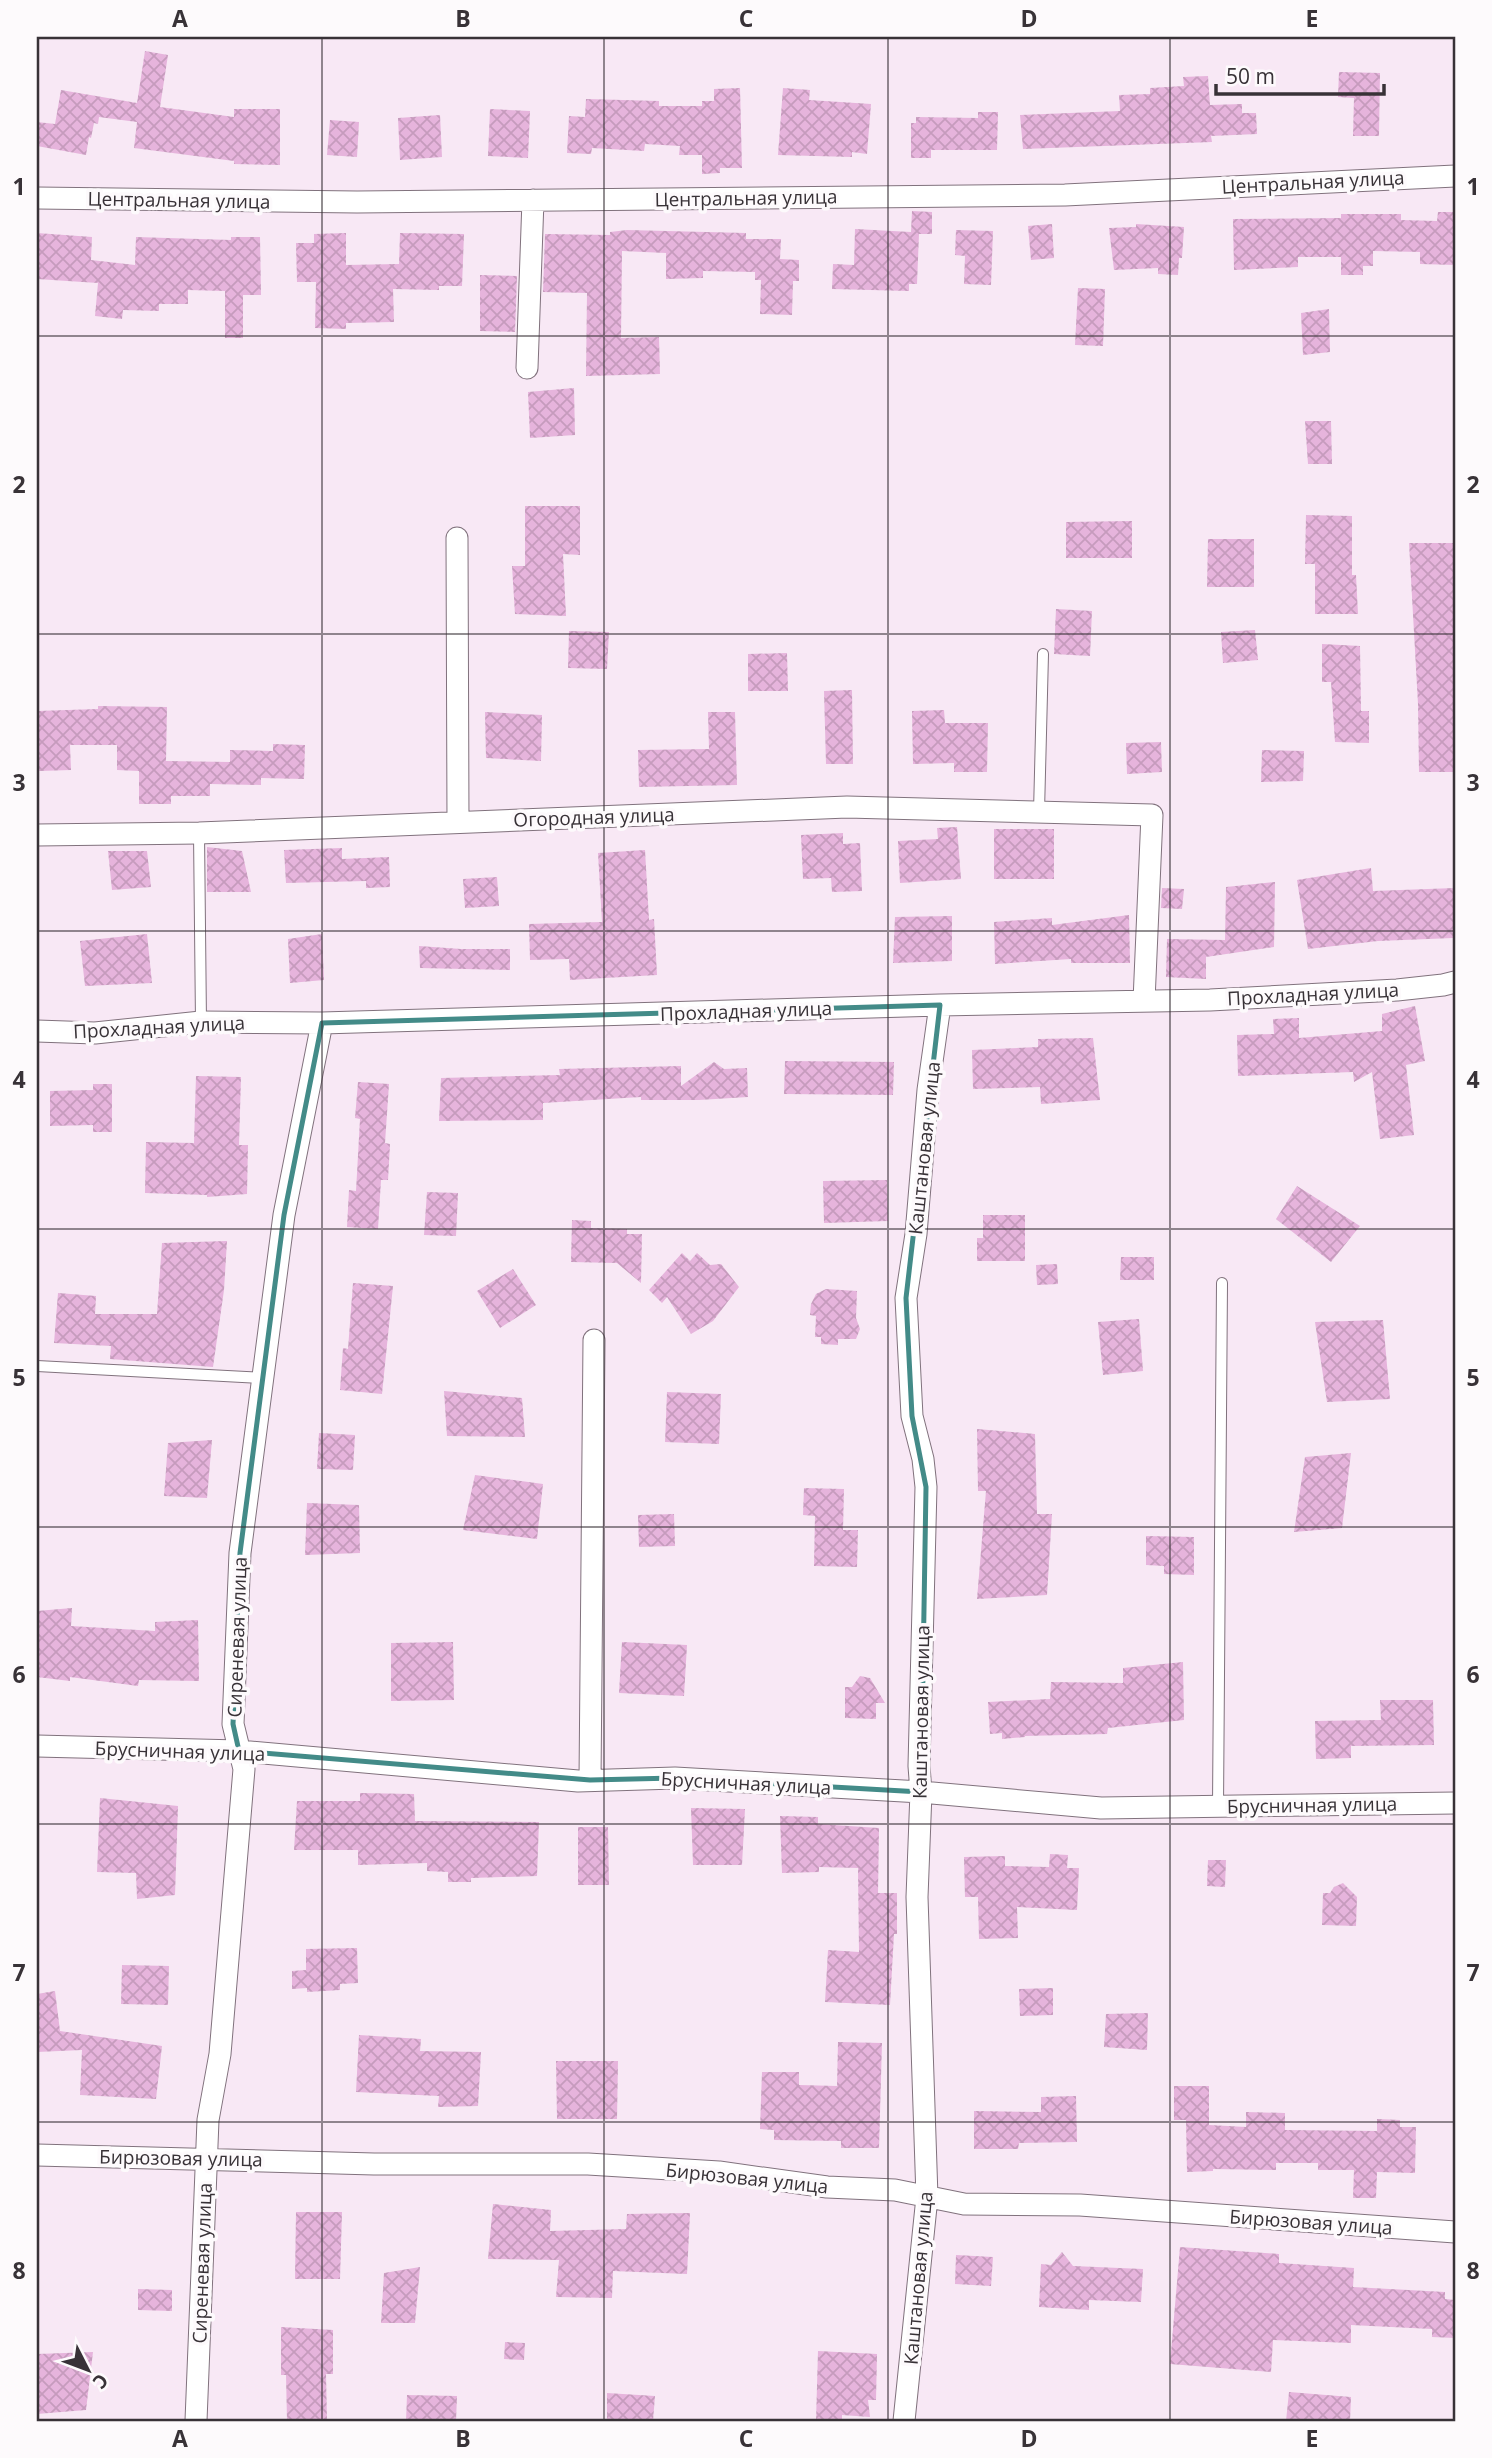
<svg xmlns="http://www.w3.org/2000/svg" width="1492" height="2458" viewBox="0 0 1492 2458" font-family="'Open Sans',sans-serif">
  <defs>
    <pattern id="building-cross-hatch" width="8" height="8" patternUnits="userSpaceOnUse" patternTransform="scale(1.75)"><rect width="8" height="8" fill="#e6b4dc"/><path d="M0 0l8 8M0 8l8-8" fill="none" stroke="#c69bbd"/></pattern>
  </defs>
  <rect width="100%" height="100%" fill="#f8e8f5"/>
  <path fill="url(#building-cross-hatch)" d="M145 51 168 55 160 107 234 117V109H280V165L234 164V161L134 148 137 122 99 117 98 124 94 123 91 138 89 137 86 155 37 146V122L55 124 61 90 137 103Z
    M1339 72 1380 73 1379 136H1353L1354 98 1338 97Z
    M1208 76 1210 105 1242 104V113H1256L1257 134 1211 136 1212 142 1023 149 1020 115 1120 111 1119 95 1150 94V88L1184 86 1183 77Z
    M740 88 742 168H720V173L702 174V155H679L680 146 645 144 644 151 592 148 591 154 567 153 569 116 585 117 586 99 659 101V106H702V101H714V89Z
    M783 88 810 90 809 100 871 104 867 154 852 152V157L778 155Z
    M490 109 530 111 528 158 488 156Z
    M978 112H998L997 150H931V158H911V123H916V117L978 118Z
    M440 115 442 157 400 160 398 118Z
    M330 120 359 122 357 157 327 155Z
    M912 211 932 212V234H919L917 284H909V291L832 289 833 264 854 265 855 229 911 232Z
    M1438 212H1455V265L1420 264V252L1373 251V266H1363V275H1341V257H1298V267L1234 270 1233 219 1341 218V214H1401V220L1437 221Z
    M1052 224 1054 258 1031 260 1028 226Z
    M1136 224 1184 227 1182 258H1179L1178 275 1158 274V268L1114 270 1109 228 1136 227Z
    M627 230 746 233V239H781L780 259 799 260V281H793L792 315 760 314 761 280H755V272L703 271V278L666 279V253L622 251 621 338 659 337 660 374 586 376 587 293 543 292 545 234 610 235V232Z
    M956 230 993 231 991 285 964 284 965 256 955 255Z
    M37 233 92 237 91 260 135 265 136 237 231 240V237H260L261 295H243V338H225V291L188 290V304H159V311L123 310 122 319 95 316 98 283 37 279Z
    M346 233V265L399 264 400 233 464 234 462 286H439V290L393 289 394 322 346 323V329L315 328 316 282H297L296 243H314V234Z
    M480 275 517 276 515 332 480 331Z
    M1078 288 1105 289 1103 346 1075 345Z
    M1329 309 1330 352 1303 355 1301 313Z
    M574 388 575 435 530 438 528 392Z
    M1305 421H1331L1332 464H1308Z
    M525 506H580V555L563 554 566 616 515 614 512 566H525Z
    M1306 515 1352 516V575H1356L1358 614H1315V564H1305Z
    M1132 521V558H1066V522Z
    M1208 539H1254V587H1207Z
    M1409 543H1453L1455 772H1419L1418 704Z
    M1056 609 1092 611 1090 656 1054 654Z
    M1255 630 1258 660 1223 663 1221 632Z
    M569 631 609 632 607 669 568 668Z
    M1322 644 1360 646 1361 711H1369V743L1335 742 1331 682H1322Z
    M787 653 788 691H748V654Z
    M852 690 853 764H826L824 691Z
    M98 706 167 707 166 761 230 762V750L273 751V744L305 745 304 779 261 778V785L210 784V796H171V804H139V771L117 770V745H70L71 770 39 771 37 711 98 709Z
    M944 710 945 723H988L987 772H954V763L913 764 912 711Z
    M485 712 542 715 541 761 486 758Z
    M708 712H735L737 785 639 787 638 750 709 749Z
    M1161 742 1162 772 1127 774 1126 743Z
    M1262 750 1304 751 1303 781 1261 782Z
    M957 827 961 879 900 883 898 841 938 839 937 828Z
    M994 829H1054V879H994Z
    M843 833V844L860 843 862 891 832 892 831 878 803 879 801 835Z
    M207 847 242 851 251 892H207Z
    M342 848V859L389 857 390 887 366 888V881L286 883 284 850Z
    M645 850 649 920 654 919 657 975 570 980 569 959 530 960 529 924 602 922 598 853Z
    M108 851H147L151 887 112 890Z
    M1371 868 1373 891 1455 888 1453 938 1378 941 1308 949 1297 880Z
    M497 877 499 906 465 908 463 879Z
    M1275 882 1274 947 1206 957V979L1166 977 1167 939 1225 940 1226 887Z
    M1162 888 1184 889 1182 909 1161 908Z
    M1129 915 1130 963H1071V959L995 964 994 922 1052 918V925Z
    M952 916V961L893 963 895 917Z
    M147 934 152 983 85 986 80 941Z
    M322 934 324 980 290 983 288 939Z
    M419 946 461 949H510V970L420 968Z
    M1415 1006 1425 1061 1406 1065 1414 1135 1380 1139 1372 1072 1354 1082 1353 1072 1238 1076 1237 1035 1274 1034 1273 1019 1299 1018V1038L1382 1031V1014Z
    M1093 1038 1100 1100 1041 1104 1040 1087 973 1089 972 1050 1038 1047V1039Z
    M785 1061 894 1062 893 1095 784 1094Z
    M714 1062 724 1069 747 1068 748 1097 699 1100H641V1097L543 1103V1120L439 1121 441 1078 560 1075 559 1069 681 1066V1086Z
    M196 1076 241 1077 239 1145H248L247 1194 207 1197V1195L145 1193 146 1142 194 1143Z
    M358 1082 389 1084 385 1143 390 1144 388 1180H381L378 1229 347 1227 349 1190 356 1191 360 1119 355 1118Z
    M93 1084H112V1132H93V1125L50 1126V1091L93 1090Z
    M887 1180 888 1221 824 1223 823 1181Z
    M1297 1186 1360 1226 1331 1262 1276 1219Z
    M427 1192 458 1193 456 1236 424 1235Z
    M983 1215H1025V1261H977V1238H983Z
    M572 1220 591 1221V1228L627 1229V1234H642L641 1283 617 1263 571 1262Z
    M227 1241 224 1290 213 1367 110 1359 111 1346 54 1343 58 1293 96 1296 95 1314H157L162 1243Z
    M682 1253 690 1261 697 1253 710 1265 721 1264 739 1287 713 1321 691 1334 667 1297 662 1303 649 1290Z
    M1121 1257H1154V1280H1120Z
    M1057 1264 1058 1284 1037 1285 1036 1265Z
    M513 1269 536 1305 500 1328 477 1291Z
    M353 1283 393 1286 382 1394 340 1390 343 1348 348 1349Z
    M826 1289 857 1291 856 1318 860 1329 856 1339H838V1345L821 1344V1337H815L816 1316 810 1315 811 1304 816 1294Z
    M1139 1319 1143 1371 1103 1375 1098 1322Z
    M1383 1320 1390 1399 1327 1402 1315 1322Z
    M444 1391 522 1398 525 1437 447 1436Z
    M667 1392 721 1394 719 1444 665 1442Z
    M977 1429 1035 1434 1037 1514H1052L1047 1595 977 1599 986 1491H978Z
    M319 1433 355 1435 353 1470 317 1469Z
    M212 1440 207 1498 164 1496 168 1443Z
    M1351 1453 1342 1528 1294 1532 1305 1457Z
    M475 1475 543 1484 537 1539 463 1530Z
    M804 1488 844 1489 843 1530H858L857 1567 814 1566 815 1516 803 1515Z
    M307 1503 359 1505 360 1553 305 1555Z
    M674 1514 675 1546 639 1547 638 1515Z
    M1146 1536 1194 1537V1575L1164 1574V1566L1146 1565Z
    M72 1608 71 1626 155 1631V1622L198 1620 199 1681 139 1680 138 1686 70 1677V1681L37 1677V1611Z
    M453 1642 454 1700 391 1701V1643Z
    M622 1642 687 1645 684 1696 619 1693Z
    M1183 1662 1184 1720 1108 1728 1107 1734 1025 1736V1737L1002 1739V1733L990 1734 988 1702 1050 1699 1051 1682 1123 1683V1668Z
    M860 1676 870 1678 885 1703H876V1719L845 1718V1687H852Z
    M1380 1700H1433L1434 1745 1351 1746V1758L1316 1759 1315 1721 1381 1720Z
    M360 1793 414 1794 415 1821 539 1822 537 1876 471 1878V1882H448V1872L427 1871V1863L358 1865V1850H294L297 1801H360Z
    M100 1798 178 1806 175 1895 137 1899 136 1873 97 1872Z
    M691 1808 745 1809 742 1865H693Z
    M780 1816 818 1817V1824L879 1828 878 1893H897V1934H894L890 2005 825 2002 828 1950 859 1952 858 1868 819 1867V1872L782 1873Z
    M578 1827H608L609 1885H578Z
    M1050 1854 1068 1855 1067 1868H1079L1077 1910 1017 1907 1018 1938 979 1939 978 1897H965L964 1857 1005 1856V1866L1049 1867Z
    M1208 1860H1226L1225 1887 1207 1886Z
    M1343 1883 1357 1897 1356 1926 1322 1925 1323 1893H1330L1334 1887Z
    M357 1948 358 1983 340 1984V1990L307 1992V1988L292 1989V1971L306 1970V1949Z
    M122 1965 169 1966 168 2005 121 2004Z
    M1053 1988V2015L1020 2016 1019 1989Z
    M55 1991 60 2031 162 2046 156 2099 80 2095 82 2050 37 2052V1994Z
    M1148 2013 1147 2050 1104 2047 1106 2014Z
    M359 2035 421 2039 420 2051 481 2052 478 2106 438 2107 439 2096 356 2092Z
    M838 2042 882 2043 879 2148H841V2141L774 2140V2130L760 2129 762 2072H799V2085L837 2086Z
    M556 2061H618L617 2119H557Z
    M1174 2086H1209V2125L1246 2127V2112L1285 2113V2130L1377 2131V2119L1400 2120V2127H1416L1415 2173 1377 2172 1376 2198H1353L1354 2170H1318V2163H1276V2170L1213 2169V2171L1187 2172 1186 2120H1174Z
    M1076 2096 1077 2142 1019 2143 1018 2149H974V2111L1041 2112V2097Z
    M493 2204 551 2210 550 2231 626 2229 627 2214 690 2213 687 2274 613 2271 612 2298 556 2297 559 2260 488 2259Z
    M296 2212H342L340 2279H295Z
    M1180 2247 1279 2254V2263L1354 2268 1353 2287 1445 2292V2299L1455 2300V2338L1432 2337V2329L1351 2325V2343L1273 2340 1271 2372 1170 2364Z
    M1062 2252 1073 2266 1143 2269 1141 2302 1089 2300V2310L1039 2307 1041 2264 1051 2265Z
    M956 2255 993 2257 991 2286 955 2284Z
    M420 2267 415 2323H381L384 2273Z
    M138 2289 172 2290V2311L138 2310Z
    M281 2327 333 2330V2374H326L327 2421H287L286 2375H281Z
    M505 2342 525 2343 524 2360 504 2359Z
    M818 2351 877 2354 876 2400H868L870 2417 842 2415V2421H816Z
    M93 2352 86 2410 37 2414V2354Z
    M1289 2392 1351 2397 1350 2421H1286Z
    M607 2393 655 2396 653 2421H607Z
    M407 2395 457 2396 456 2421H406Z"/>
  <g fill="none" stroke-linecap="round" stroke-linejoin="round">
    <g stroke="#81727d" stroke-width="12">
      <path id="lane" d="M1039 812 1043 654
        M199 833 201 1022
        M37 1366 263 1378
        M1218 1806 1222 1283"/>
    </g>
    <g stroke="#81727d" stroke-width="23">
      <path id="street" d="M37 198 357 202 1065 195 1455 176
        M527 368 533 200
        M457 538 458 822
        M37 835 199 833 847 807 1152 815 1144 1001
        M37 1031 95 1033 201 1022 322 1023 940 1005 1210 1000 1397 990 1443 985 1455 982
        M37 1746 239 1751 578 1781 675 1778 921 1792 1101 1808 1455 1803
        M590 1780 594 1340
        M37 2155 374 2164H588L719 2172 827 2187 895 2190 964 2204 1080 2205 1455 2232
        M196 2421 208 2120 220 2054 244 1769 233 1724 240 1553 284 1215 322 1023
        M904 2421 927 2197 917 1897 921 1792 919 1766 926 1487 923 1459 912 1416 906 1298 916 1234 928 1090 940 1005"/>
    </g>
    <use href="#lane" stroke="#fff" stroke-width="10"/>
    <use href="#street" stroke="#fff" stroke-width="21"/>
  </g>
  <path fill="none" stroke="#438b88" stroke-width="5" stroke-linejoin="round" d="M940 1005 906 1298 912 1416 926 1487 921 1792 675 1778 590 1780 239 1751 233 1724 240 1553 284 1215 322 1023Z"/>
  <path fill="none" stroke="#383237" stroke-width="2" stroke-opacity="0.55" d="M322 37V2421M604 37V2421M888 37V2421M1170 37V2421M37 336H1455M37 634H1455M37 931H1455M37 1229H1455M37 1527H1455M37 1824H1455M37 2122H1455"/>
  <g text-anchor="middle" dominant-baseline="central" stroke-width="7" stroke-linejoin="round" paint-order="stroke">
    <g font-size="19" fill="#383237" stroke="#fdfafc">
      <text transform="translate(1313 182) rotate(-3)">Центральная улица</text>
      <text transform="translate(746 198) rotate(-1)">Центральная улица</text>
      <text transform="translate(179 200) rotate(1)">Центральная улица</text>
      <text transform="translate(594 817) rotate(-2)">Огородная улица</text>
      <text transform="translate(1313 994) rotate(-3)">Прохладная улица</text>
      <text transform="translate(746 1011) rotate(-2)">Прохладная улица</text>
      <text transform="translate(159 1027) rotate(-3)">Прохладная улица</text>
      <text transform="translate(924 1148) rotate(-84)">Каштановая улица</text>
      <text transform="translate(237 1637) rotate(-88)">Сиреневая улица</text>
      <text transform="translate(921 1712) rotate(-89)">Каштановая улица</text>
      <text transform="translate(180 1751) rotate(2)">Брусничная улица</text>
      <text transform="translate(746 1783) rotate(3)">Брусничная улица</text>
      <text transform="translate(1312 1805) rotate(-1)">Брусничная улица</text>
      <text transform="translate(181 2158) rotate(1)">Бирюзовая улица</text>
      <text transform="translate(747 2178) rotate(6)">Бирюзовая улица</text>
      <text transform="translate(1311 2222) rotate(4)">Бирюзовая улица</text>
      <text transform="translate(202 2263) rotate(-88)">Сиреневая улица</text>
      <text transform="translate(918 2278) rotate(-85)">Каштановая улица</text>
    </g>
  </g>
  <rect width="1492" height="2458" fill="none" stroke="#fdfafc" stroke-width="77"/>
  <g transform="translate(88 2370) rotate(132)" stroke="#fdfafc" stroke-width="5" paint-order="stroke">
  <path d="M0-5L12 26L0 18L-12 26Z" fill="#383237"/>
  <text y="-10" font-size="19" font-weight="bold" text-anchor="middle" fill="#383237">С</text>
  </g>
  <path d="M1216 84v10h168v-10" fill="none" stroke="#383237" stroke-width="3.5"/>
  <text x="1226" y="84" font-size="21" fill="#383237" stroke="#fdfafc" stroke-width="5" paint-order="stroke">50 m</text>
  <rect x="38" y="38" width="1416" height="2382" fill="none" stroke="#383237" stroke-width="2.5"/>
  <g font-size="23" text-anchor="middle" font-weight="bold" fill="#383237">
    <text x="180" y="27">A</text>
    <text x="463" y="27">B</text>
    <text x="746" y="27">C</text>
    <text x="1029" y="27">D</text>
    <text x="1312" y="27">E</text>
    <text x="19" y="195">1</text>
    <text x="1473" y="195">1</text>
    <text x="19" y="493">2</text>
    <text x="1473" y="493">2</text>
    <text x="19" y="791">3</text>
    <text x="1473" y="791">3</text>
    <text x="19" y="1088">4</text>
    <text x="1473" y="1088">4</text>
    <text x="19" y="1386">5</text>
    <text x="1473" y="1386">5</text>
    <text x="19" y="1683">6</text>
    <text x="1473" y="1683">6</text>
    <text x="19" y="1981">7</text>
    <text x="1473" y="1981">7</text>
    <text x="19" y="2279">8</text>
    <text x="1473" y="2279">8</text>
    <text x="180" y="2447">A</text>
    <text x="463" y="2447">B</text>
    <text x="746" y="2447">C</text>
    <text x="1029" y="2447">D</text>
    <text x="1312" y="2447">E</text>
  </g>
</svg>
